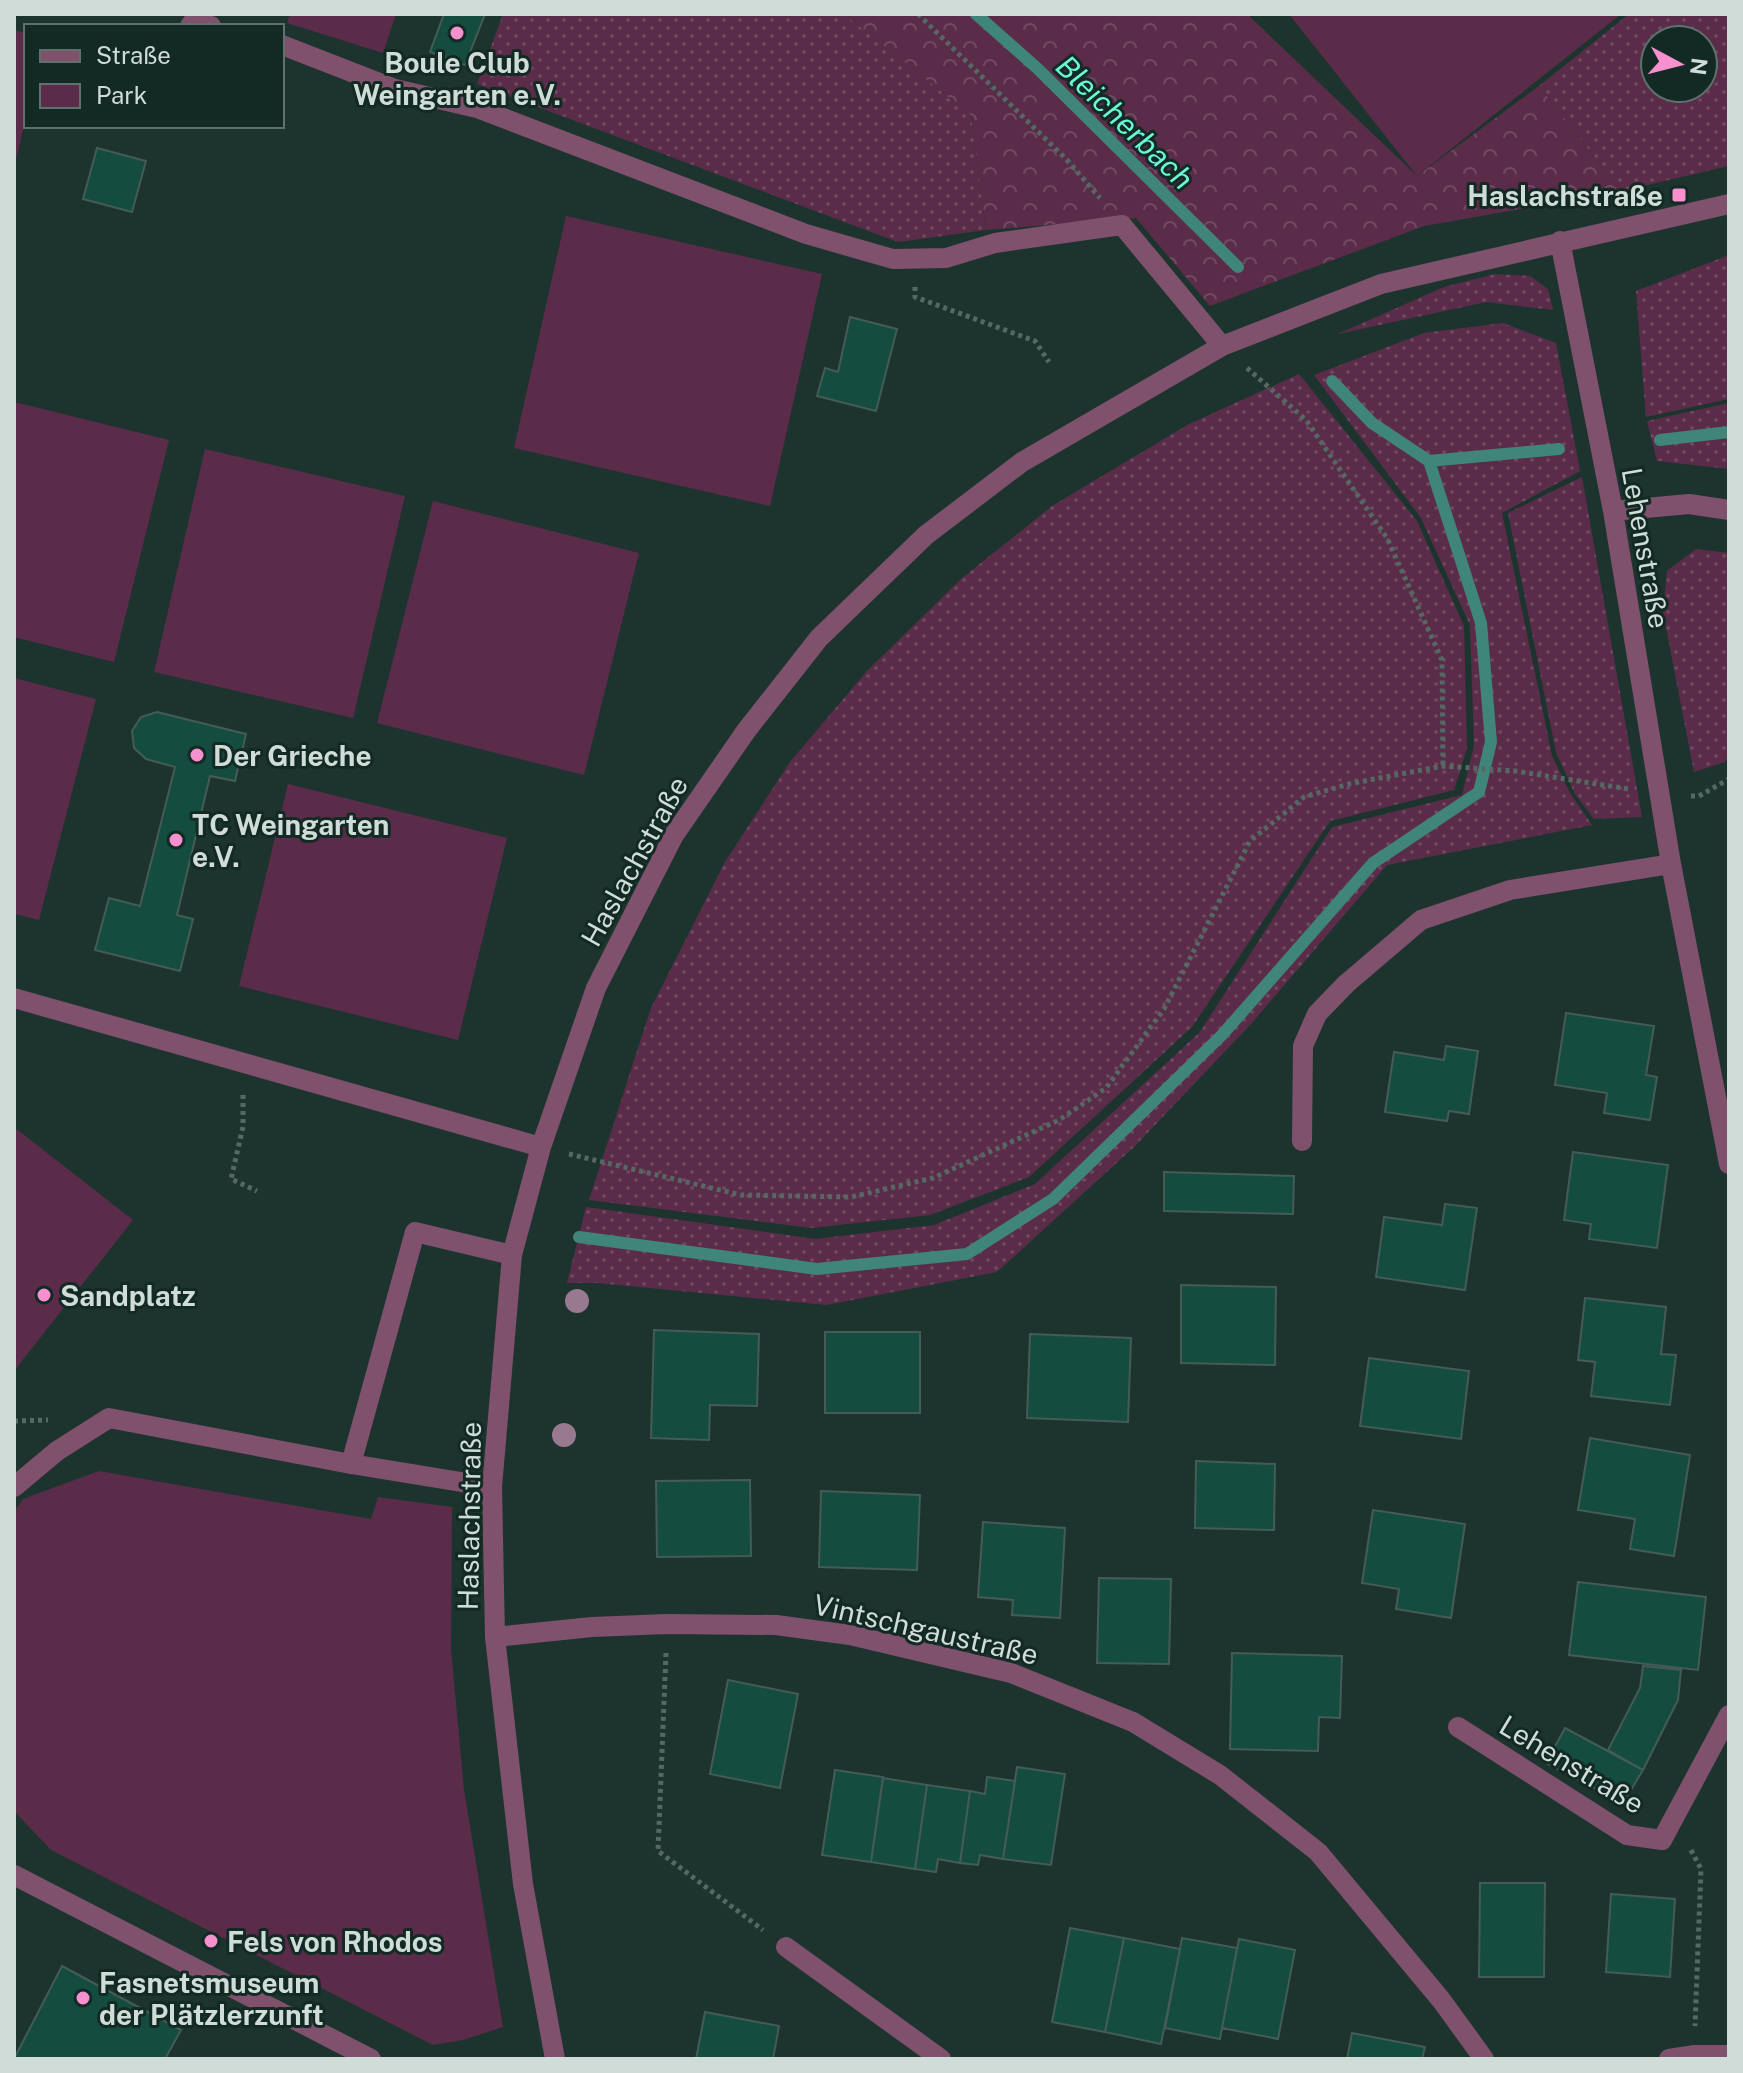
<svg xmlns="http://www.w3.org/2000/svg" width="1743" height="2073" viewBox="0 0 1743 2073" font-family="'Public Sans',sans-serif">
  <defs>
    <pattern id="grass-dots" width="8" height="8" patternUnits="userSpaceOnUse" patternTransform="scale(2)"><rect width="8" height="8" fill="#5a2c49"/><path d="M2 2h.1M6 6h.1" fill="none" stroke="#714a62" stroke-width="1.8" stroke-linecap="round"/></pattern>
    <pattern id="forest-crowns" width="20" height="18" patternUnits="userSpaceOnUse" patternTransform="scale(2)"><rect width="20" height="18" fill="#5a2c49"/><path d="M2 6a3 3 0 1 1 6 0M12 15a3 3 0 1 1 6 0" fill="none" stroke="#714a62"/></pattern>
  </defs>
  <rect width="100%" height="100%" fill="#1d342e"/>
  <path fill="url(#grass-dots)" fill-rule="evenodd" d="M503 14H844L971 115 986 230 898 242 477 84Z
    M1629 14H1729V166L1621 191 1539 86ZM1655 40H1703V88H1655Z
    M1729 255V399L1646 417 1636 291Z
    M1495 274 1530 276 1548 289 1553 310 1486 302 1338 334 1444 287Z
    M1503 323 1556 343 1580 471 1502 513 1552 756 1570 793 1592 825 1387 865 1251 1024 1135 1146 997 1272 826 1305 598 1283H567L586 1207 815 1239 934 1225 1035 1184 1200 1032 1332 827 1462 795 1474 746 1470 625 1421 518 1314 375 1424 333Z
    M1299 374 1417 521 1464 626 1467 748 1454 790 1330 821 1192 1027 1029 1177 930 1215 811 1228 589 1200 651 1008 725 862 790 762 867 671 961 579 1052 506 1189 424Z
    M1729 403V469L1657 461 1647 421Z
    M1582 477 1642 817 1594 819 1575 794 1556 752 1508 513Z
    M1696 549 1729 553V754L1725 762 1694 772 1663 612 1667 571Z"/>
  <path fill="url(#forest-crowns)" d="M844 14H1247L1417 176 1539 86 1621 191 1424 226 1210 306 1136 218 986 230 971 115Z"/>
  <path fill="#5a2c49" d="M290 14H396L383 53 287 23Z
    M1289 14H1621L1417 176Z
    M14 30 26 33V118L14 167Z
    M566 216 822 274 770 506 514 448Z
    M14 402 169 440 114 662 14 637Z
    M205 449 405 496 353 718 154 672Z
    M433 501 639 553 584 775 377 723Z
    M14 678 96 699 39 920 14 914Z
    M288 784 507 838 458 1040 239 986Z
    M14 1127 133 1220 14 1371Z
    M99 1471 371 1519 378 1497 452 1507 451 1649 464 1790 503 2027 463 2040 433 2045 51 1850 14 1811V1512L23 1499Z"/>
  <g fill="none" stroke-linecap="round" stroke-linejoin="round">
    <path stroke="#408579" stroke-width="12" d="M976 14 1038 69 1238 267
      M1332 381 1372 423 1429 461 1559 449
      M1660 440 1729 432
      M579 1237 817 1269 967 1254 1053 1199 1222 1035 1373 863 1479 792 1491 742 1481 623 1429 461"/>
  </g>
  <path fill="#144c40" stroke="#445c55" stroke-width="2" d="M444 14H485L465 65 430 52Z
    M97 148 146 161 132 212 83 199Z
    M850 317 897 329 876 411 817 396 825 368 838 372Z
    M157 712 246 734 235 781 210 776 177 915 193 919 180 971 95 950 109 898 140 906 175 767 146 759 134 748 132 731 141 717Z
    M1566 1013 1654 1026 1646 1075 1657 1077 1650 1120 1604 1113 1607 1093 1555 1085Z
    M1446 1046 1478 1051 1469 1114 1449 1111 1447 1121 1385 1112 1394 1052 1444 1060Z
    M1573 1152 1668 1165 1657 1248 1589 1239 1591 1224 1564 1220Z
    M1164 1172 1294 1176 1293 1214 1164 1211Z
    M1445 1204 1477 1208 1465 1290 1376 1277 1384 1217 1442 1225Z
    M1181 1285 1276 1287 1275 1365 1181 1363Z
    M1585 1298 1666 1307 1661 1354 1676 1355 1670 1405 1591 1396 1595 1362 1578 1360Z
    M654 1330 759 1334 757 1406 710 1405 709 1440 651 1438Z
    M825 1332H920V1413H825Z
    M1030 1334 1131 1338 1128 1422 1027 1418Z
    M1369 1358 1469 1371 1461 1439 1360 1426Z
    M1590 1438 1690 1455 1674 1556 1630 1549 1635 1519 1578 1510Z
    M1196 1461 1275 1464 1274 1530 1195 1528Z
    M750 1480 751 1556 657 1557 656 1481Z
    M821 1491 920 1495 917 1570 819 1567Z
    M1373 1510 1465 1524 1451 1618 1396 1609 1399 1589 1362 1583Z
    M983 1522 1065 1528 1060 1618 1012 1615 1013 1600 978 1597Z
    M1099 1578 1171 1579 1169 1664 1097 1663Z
    M1578 1582 1706 1597 1698 1670 1569 1655Z
    M1232 1653 1342 1656 1340 1718 1319 1717 1318 1751 1230 1749Z
    M1643 1666 1681 1670 1678 1700 1643 1770 1608 1750 1640 1688Z
    M728 1680 798 1694 780 1788 710 1774Z
    M1565 1728 1643 1770 1623 1803 1546 1763Z
    M1017 1767 1065 1774 1051 1865 1003 1859Z
    M835 1770 883 1777 871 1862 822 1855Z
    M987 1777 1015 1781 1003 1859 980 1855 978 1865 960 1863 970 1791 985 1794Z
    M883 1778 927 1785 915 1869 871 1862Z
    M927 1785 970 1791 960 1863 938 1859 936 1872 915 1869Z
    M1480 1883H1545L1544 1977H1479Z
    M1611 1894 1675 1899 1670 1977 1606 1972Z
    M1070 1928 1124 1938 1105 2032 1052 2022Z
    M1124 1938 1180 1949 1161 2044 1105 2032Z
    M1182 1938 1237 1948 1220 2039 1165 2028Z
    M1239 1939 1295 1950 1278 2039 1222 2028Z
    M62 1966 181 2030 165 2059H14Z
    M705 2012 779 2026 773 2059H696Z
    M1352 2033 1425 2047 1422 2059H1347Z"/>
  <g fill="none" stroke-linecap="round" stroke-linejoin="round">
    <path stroke="#556963" stroke-width="5" stroke-dasharray="4 4" stroke-linecap="butt" d="M918 14 1067 160 1100 198
      M915 287V297L1035 341 1049 362
      M1247 368 1306 420 1387 538 1442 660 1443 766
      M1691 796H1699L1729 779
      M243 1095V1127L231 1179 257 1191
      M569 1154 741 1195 851 1197 933 1178 1059 1120 1106 1088 1164 1009 1250 841 1304 797 1349 784 1443 766 1515 771 1629 789
      M14 1421 48 1420
      M666 1653 658 1851 763 1930
      M1691 1850 1701 1869 1695 2026"/>
    <path stroke="#7f516d" stroke-width="20" d="M190 26 192 23 211 26
      M282 45 395 89 477 108 806 234 893 259 946 258 995 243 1122 225 1222 346
      M1560 241 1613 511 1671 864 1729 1164
      M1613 511 1689 504 1729 510
      M14 998 541 1147
      M1302 1141 1303 1046 1317 1014 1346 984 1421 920 1510 890 1671 864
      M351 1464 415 1232 512 1255
      M14 1487 57 1451 109 1418 351 1464 492 1487
      M495 1637 592 1627 666 1624 776 1625 850 1635 1011 1673 1133 1722 1220 1775 1318 1852 1442 2001 1484 2059
      M1458 1727 1627 1835 1662 1840 1729 1715
      M14 1875 371 2059
      M786 1947 941 2059
      M555 2059 523 1884 495 1637 492 1487 512 1255 541 1147 596 988 674 835 746 731 819 638 926 535 1022 462 1222 346 1381 284 1729 204
      M1669 2059 1695 2055H1729"/>
  </g>
  <g fill="#98798f">
    <circle cx="577" cy="1301" r="12"/>
    <circle cx="564" cy="1435" r="12"/>
  </g>
  <g fill="#f690cf" stroke="#132a24" stroke-width="3">
    <circle cx="457" cy="33" r="8"/>
    <rect x="1671" y="187" width="16" height="16" rx="4"/>
    <circle cx="197" cy="755" r="8"/>
    <circle cx="176" cy="840" r="8"/>
    <circle cx="44" cy="1295" r="8"/>
    <circle cx="211" cy="1941" r="8"/>
    <circle cx="83" cy="1998" r="8"/>
  </g>
  <g text-anchor="middle" dominant-baseline="central" stroke-width="6" stroke-linejoin="round" paint-order="stroke">
    <g font-size="28" font-weight="bold" fill="#cfdcd8" stroke="#132a24" text-anchor="start">
      <text x="457" y="62" text-anchor="middle">Boule Club<tspan x="457" dy="32">Weingarten e.V.</tspan></text>
      <text x="1663" y="195" text-anchor="end">Haslachstraße</text>
      <text x="213" y="755">Der Grieche</text>
      <text x="192" y="824">TC Weingarten<tspan x="192" dy="32">e.V.</tspan></text>
      <text x="60" y="1295">Sandplatz</text>
      <text x="227" y="1941">Fels von Rhodos</text>
      <text x="99" y="1982">Fasnetsmuseum<tspan x="99" dy="32">der Plätzlerzunft</tspan></text>
    </g>
    <g font-size="28" fill="#cfdcd8" stroke="#132a24">
      <text transform="translate(1646 548) rotate(80)">Lehenstraße</text>
      <text transform="translate(634 861) rotate(-61)">Haslachstraße</text>
      <text transform="translate(469 1516) rotate(-89)">Haslachstraße</text>
      <text transform="translate(926 1629) rotate(13)">Vintschgaustraße</text>
      <text transform="translate(1572 1764) rotate(31)">Lehenstraße</text>
    </g>
    <g font-size="30" font-style="italic" fill="#6bf8d8" stroke="#132a24">
      <text transform="translate(1125 122) rotate(44)">Bleicherbach</text>
    </g>
  </g>
  <rect width="1743" height="2073" fill="none" stroke="#cfdcd8" stroke-width="32"/>
  <rect x="24" y="24" width="260" height="104" fill="#132a24" stroke="#5e716c" stroke-width="2"/>
  <rect x="40" y="50" width="40" height="12" fill="#7f516d" stroke="#5e716c" stroke-width="2"/>
  <text x="96" y="64" font-size="24" fill="#cfdcd8">Straße</text>
  <rect x="40" y="84" width="40" height="24" fill="#5a2c49" stroke="#5e716c" stroke-width="2"/>
  <text x="96" y="104" font-size="24" fill="#cfdcd8">Park</text>
  <g transform="translate(1679 64) rotate(97)"><circle r="38" fill="#132a24" stroke="#5e716c" stroke-width="2"/>
  <path d="M0-6L14 30L0 20L-14 30Z" fill="#f690cf"/>
  <text y="-12" font-size="22" font-weight="bold" text-anchor="middle" fill="#cfdcd8">N</text>
  </g>
</svg>
